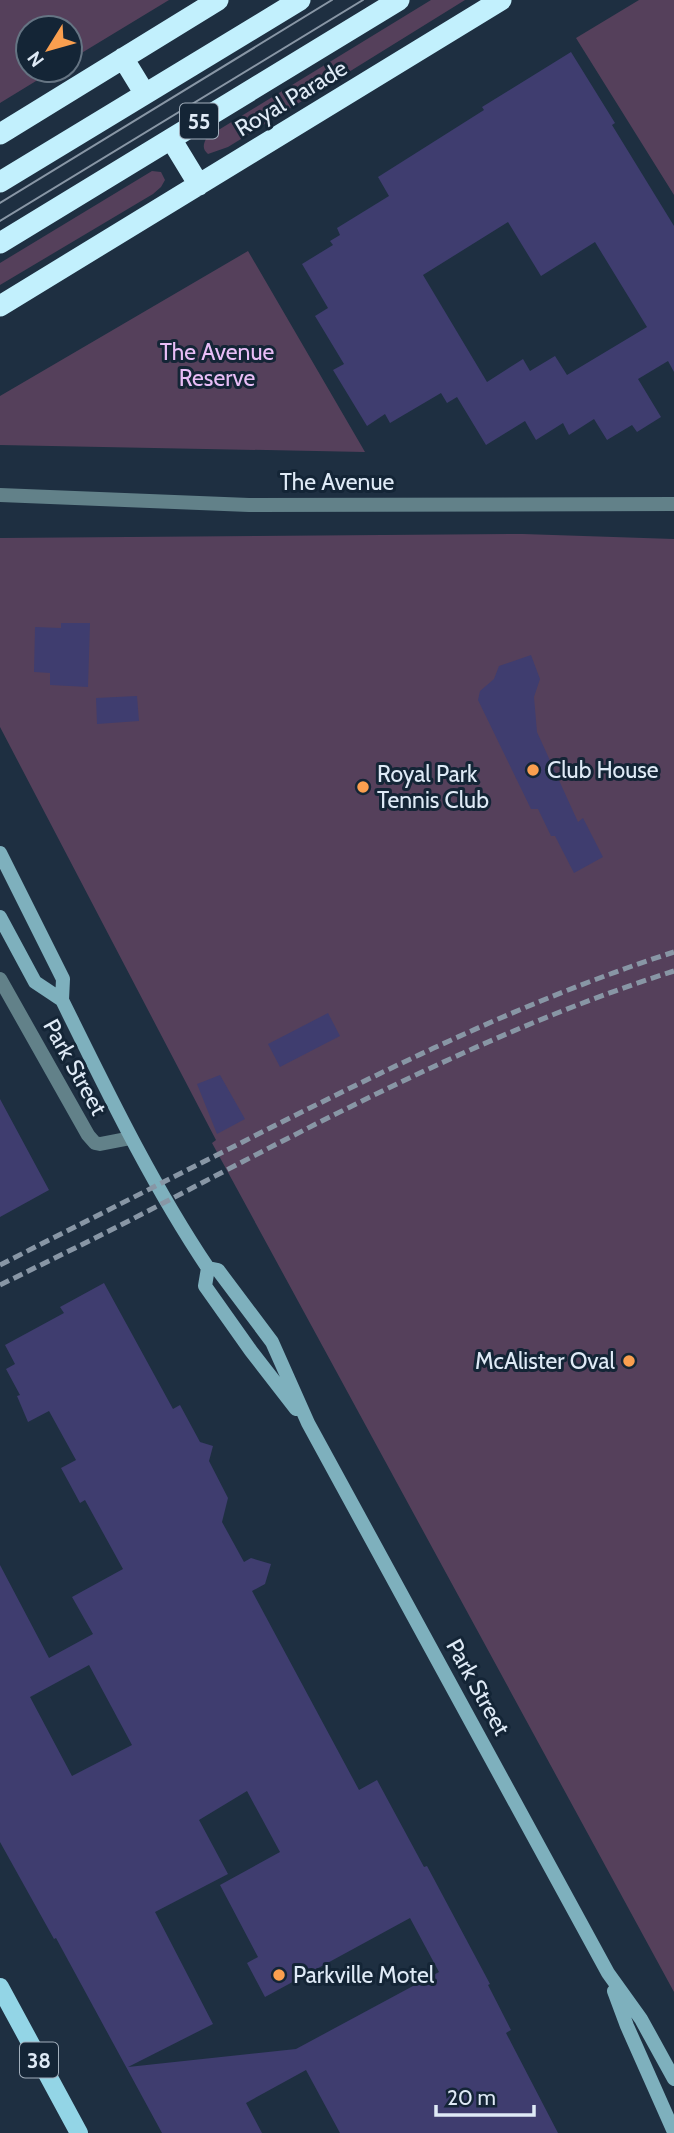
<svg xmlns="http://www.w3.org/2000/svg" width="674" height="2133" viewBox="0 0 674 2133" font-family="Cabin,sans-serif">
  <rect width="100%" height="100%" fill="#1e2f41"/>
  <path fill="#55405b" d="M0 0H169L70 60V28H28V70H54L0 103Z
    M431 0H465L228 147 208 154C202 149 203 144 207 137Z
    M639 0H674V195L576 38Z
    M152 171 161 172 165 180 161 187 153 194 0 285V263Z
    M248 251 365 452 0 445V396Z
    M523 534 674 539V1992L212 1143 216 1140 0 727V538Z"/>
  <path fill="#3f3d6f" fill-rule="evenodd" d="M571 52 615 123 612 125 674 226V372L668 361 638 379 661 417 637 432 632 425 607 440 594 419 569 435 563 423 536 440 525 421 486 445 457 397 447 403 441 393 390 423 385 414 367 426 333 370 344 364 315 316 328 308 302 264 333 245 330 241 340 235 337 228 389 196 378 177 484 110 482 107ZM508 222 541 276 595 242 647 327 567 375 555 356 530 371 523 359 487 382 423 275Z
    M61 623H90L88 687 50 685V673L34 672 35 627 61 628Z
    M531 655 540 679 534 697 537 732 578 822 583 818 603 857 574 873 555 836H551L538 809H531L478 700 480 691 494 679 499 666Z
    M137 696 139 721 97 724 96 698Z
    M328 1013 340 1036 280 1067 268 1044Z
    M220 1075 245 1119 217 1134 197 1084Z
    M0 1099 49 1190 0 1217Z
    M104 1283 173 1409 180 1405 200 1442 213 1446 209 1461 228 1498 222 1522 244 1562 251 1558 271 1564 265 1584 252 1591 359 1790 377 1780 424 1867 427 1866 490 1984 488 1985 511 2030 506 2033 558 2133H340L306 2070 246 2103 262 2133H162L56 1938 54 1939 0 1842V1565L49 1658 93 1634 72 1597 123 1569 85 1500 80 1503 61 1468 76 1460 49 1411 28 1422 17 1396 20 1395 6 1369 15 1364 5 1345 64 1313 60 1307ZM89 1665 132 1745 72 1776 30 1697ZM247 1791 280 1852 220 1885 258 1957 247 1963 265 1997 410 1918 439 1972 296 2049 128 2067 213 2024 155 1912 228 1874 199 1820Z"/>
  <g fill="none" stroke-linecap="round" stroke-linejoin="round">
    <path stroke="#628189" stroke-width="14" d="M0 495 249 505 674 504
      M0 979 88 1135 95 1143 100 1144 131 1138"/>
    <path stroke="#7eb0bd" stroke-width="14" d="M0 853 63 979 62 1000C107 1091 151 1183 208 1268L205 1286 251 1351 296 1409
      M0 917 35 982 62 1000
      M208 1268 218 1270 272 1342 308 1423 608 1973 641 2019 674 2079
      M614 1991 627 2026 674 2132"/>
    <path stroke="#93d5e6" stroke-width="18" d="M0 1987 79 2133"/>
    <path stroke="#c2f0fd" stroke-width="21" d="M123 58 145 94
      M0 134 218 0
      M171 139 199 185
      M0 182 300 0
      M0 243 399 0
      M0 306 501 0"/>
    <path stroke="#8896a5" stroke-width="2" d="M0 203 332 0
      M0 221 363 0"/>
    <path stroke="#8896a5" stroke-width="5" stroke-dasharray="10 5" stroke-linecap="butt" d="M0 1265C90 1219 180 1174 270 1128 401 1062 534 997 674 952
      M0 1285C57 1257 114 1229 171 1199 334 1114 498 1027 674 971"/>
  </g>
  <g fill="#fa9f4f" stroke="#142536" stroke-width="2.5">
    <circle cx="533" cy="770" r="7"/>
    <circle cx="363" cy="787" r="7"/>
    <circle cx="629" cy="1361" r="7"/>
    <circle cx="279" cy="1975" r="7"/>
  </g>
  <g text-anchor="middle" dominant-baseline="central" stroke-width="6" stroke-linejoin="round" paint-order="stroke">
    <g fill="#142536" stroke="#a2afbc" stroke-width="2">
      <rect x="180" y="103.5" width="38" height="35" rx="5"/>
      <rect x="20" y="2042.5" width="38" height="35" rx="5"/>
    </g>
    <g font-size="21" font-weight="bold" fill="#dfeaf6">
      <text x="199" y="121">55</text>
      <text x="39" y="2060">38</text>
    </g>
    <g font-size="23" fill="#dfeaf6" stroke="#142536">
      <text transform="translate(291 98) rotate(-31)">Royal Parade</text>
      <text x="337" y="482">The Avenue</text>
      <text transform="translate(75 1067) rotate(61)">Park Street</text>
      <text transform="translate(478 1687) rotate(61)">Park Street</text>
    </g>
    <g font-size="23" fill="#e8bdf6" stroke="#142536">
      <text x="217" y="352">The Avenue<tspan x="217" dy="26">Reserve</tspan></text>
    </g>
    <g font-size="23" fill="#dfeaf6" stroke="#142536" text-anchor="start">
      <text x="547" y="770">Club House</text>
      <text x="377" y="774">Royal Park<tspan x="377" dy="26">Tennis Club</tspan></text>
      <text x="615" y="1361" text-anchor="end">McAlister Oval</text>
      <text x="293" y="1975">Parkville Motel</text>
    </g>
  </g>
  <g transform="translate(49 49) rotate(233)"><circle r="33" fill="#142536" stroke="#657483" stroke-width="2"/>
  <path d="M0-5L12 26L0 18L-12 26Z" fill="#fa9f4f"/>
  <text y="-10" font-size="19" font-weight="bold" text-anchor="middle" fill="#dfeaf6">N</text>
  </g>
  <path d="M436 2105v10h98v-10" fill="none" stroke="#dfeaf6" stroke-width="3.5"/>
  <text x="447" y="2105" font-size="21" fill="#dfeaf6" stroke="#142536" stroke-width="5" paint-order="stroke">20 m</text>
</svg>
